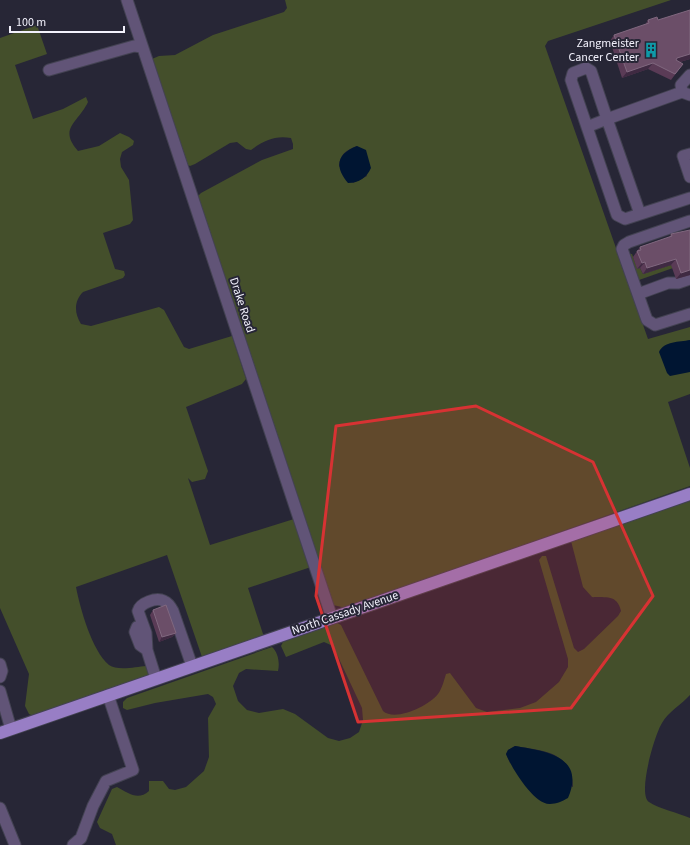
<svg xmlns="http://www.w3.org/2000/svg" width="690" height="845" viewBox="0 0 690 845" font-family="'Source Sans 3',sans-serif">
  <rect width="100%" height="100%" fill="#272636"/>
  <path fill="#444f2b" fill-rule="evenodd" d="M285 0H671L548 41 545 46 648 339 690 327V394L668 402 690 468V486L346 608 333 605 329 599 196 198 201 193 262 160 293 149V144L291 138C275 135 263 141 251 150L246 149 237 142 230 143 195 164 190 166 184 163 152 59 159 56 175 55 213 35 284 12 287 8ZM357 146 367 176 353 183 339 166C340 154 346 150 357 146Z
    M37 25 47 54 15 65 33 119 63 109 86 97 88 102C78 123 58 128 78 151L99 146 120 133 129 137 134 141 133 145 122 152 120 159 121 167 129 180 133 220 130 224 103 233 115 269 124 271 125 275 123 278 83 292C74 301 74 313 81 324L91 326 159 307 164 310 184 347 189 349 232 336 246 379 242 384 186 407 208 471 205 479 192 482 188 478 210 545 294 519 311 567 248 588 264 637 202 657 167 555 76 587C80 608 92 651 109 665 117 671 136 667 146 666L150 671 149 675 33 716 29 714 25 706 29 674 0 608V38Z
    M630 254H632L637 268H640L643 274 671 265 673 268 639 280Z
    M690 501V695C682 704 668 712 662 723 655 734 637 794 649 802 659 809 679 813 690 818V845H116L112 834 100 828 97 822 112 789 117 787C128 793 138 801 149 791V781H163L169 789 175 790 186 787 204 771 209 757 208 718 216 704 213 697 208 694 155 703 127 710 123 708V702L127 698 272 647C278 652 280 663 278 671L246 669 239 673 233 686 238 701 247 710 259 713 283 709 295 714 328 738 339 741 350 738 359 732 363 720 362 708 333 646 324 642 286 657 281 646 283 642 337 623 341 625 383 711C395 722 429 706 438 694 442 689 444 680 446 674L450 673 476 708 487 712 520 708 536 702 559 682 568 667V659L539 560 542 556H546L574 648 578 652 584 649 618 616 621 611C617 594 606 598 592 597L583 587 571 541ZM515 746C543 751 572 751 573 787L510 763 506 754 508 750Z"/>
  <path fill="#001532" d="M357 146 366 150 371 168C367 177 359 183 348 183 334 166 337 154 357 146Z
    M690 340V372L670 376 667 373 659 352C664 341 679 342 690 340Z
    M515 746C545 751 586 756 568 798 563 801 556 804 550 804 534 805 511 767 506 754L508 750Z"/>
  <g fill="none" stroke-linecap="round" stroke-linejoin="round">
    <g stroke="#434252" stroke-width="13">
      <path id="minor" d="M127 0 332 618
        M49 70 134 46 142 47
        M690 75 681 85 682 92 690 95
        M682 92 607 119 591 71 586 68 573 73 571 80 617 215 625 219 690 198
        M587 127 607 119 640 214
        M690 154 683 156 690 177
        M690 221 629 242 624 245 622 249 647 320 655 325 690 314
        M638 294 668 283H678L690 279
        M143 627H137L135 632 140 645 147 650
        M0 664 2 671 0 677
        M156 679 147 650 146 633 138 611C140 603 156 597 164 601 169 603 171 607 173 611L192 666
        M0 691 11 729
        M0 808 15 845
        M73 845 81 838 93 806 106 781 133 770 108 695"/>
    </g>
    <g stroke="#434252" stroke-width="14">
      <path id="major" d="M0 733 690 494"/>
    </g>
    <use href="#minor" stroke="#615477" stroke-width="11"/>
    <use href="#major" stroke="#987ec5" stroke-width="12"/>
  </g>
  <path fill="#5a3b56" d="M648 20H658L690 59 680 62 683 64 671 80 648 69 622 78 610 41 614 35 645 25Z
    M671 234 690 275 676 279 671 265 643 274 640 268 637 269 633 257 640 247 669 238Z
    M153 610 176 633 172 637 159 642 150 615Z"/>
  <path fill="#3f2a42" d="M690 54V59L673 64 677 58Z
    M653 63 648 69 622 78 627 72Z
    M676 259 671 265 643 274 647 268Z
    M645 262 640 268 637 269 642 263Z
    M690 270V275L676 279 681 273Z
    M176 633 172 637 159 642 162 637Z"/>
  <path fill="#6b4e68" stroke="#80687f" d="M690 10V54L677 58 676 60 683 64 675 74 653 63 627 72 614 35 649 23 648 20 657 17 658 20Z
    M690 230V270L681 273 676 259 647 268 645 262 642 263 637 251 641 250 640 247 672 236 671 234Z
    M166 605 176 633 162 637 153 610Z"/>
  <path fill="#d73233" fill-opacity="0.2" stroke="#d73233" stroke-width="3" stroke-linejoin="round" d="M476 406 593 462 653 596 571 708 358 722 316 596 336 426Z"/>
  <defs>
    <g id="building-bare" transform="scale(1.2)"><path d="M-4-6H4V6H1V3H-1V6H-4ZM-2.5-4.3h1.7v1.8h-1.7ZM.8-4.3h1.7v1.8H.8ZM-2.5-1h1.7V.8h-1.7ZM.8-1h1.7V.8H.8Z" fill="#0f9aa8" stroke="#272636" stroke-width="2.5" paint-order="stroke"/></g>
  </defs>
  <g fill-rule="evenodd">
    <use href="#building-bare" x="651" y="50"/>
  </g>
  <g text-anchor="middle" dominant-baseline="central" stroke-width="4" stroke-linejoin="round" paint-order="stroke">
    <g font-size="12" fill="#f2f1fc" stroke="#272636" text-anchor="end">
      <text x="639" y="43">Zangmeister<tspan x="639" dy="14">Cancer Center</tspan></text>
    </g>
    <g font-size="12" fill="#f2f1fc" stroke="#272636">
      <text transform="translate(242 305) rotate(72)">Drake Road</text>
      <text transform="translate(345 613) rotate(-19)">North Cassady Avenue</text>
    </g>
  </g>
  <path d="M10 26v6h114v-6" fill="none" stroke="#f2f1fc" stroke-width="2"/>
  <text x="16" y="26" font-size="12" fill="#f2f1fc" stroke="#272636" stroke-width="3" paint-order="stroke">100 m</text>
</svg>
